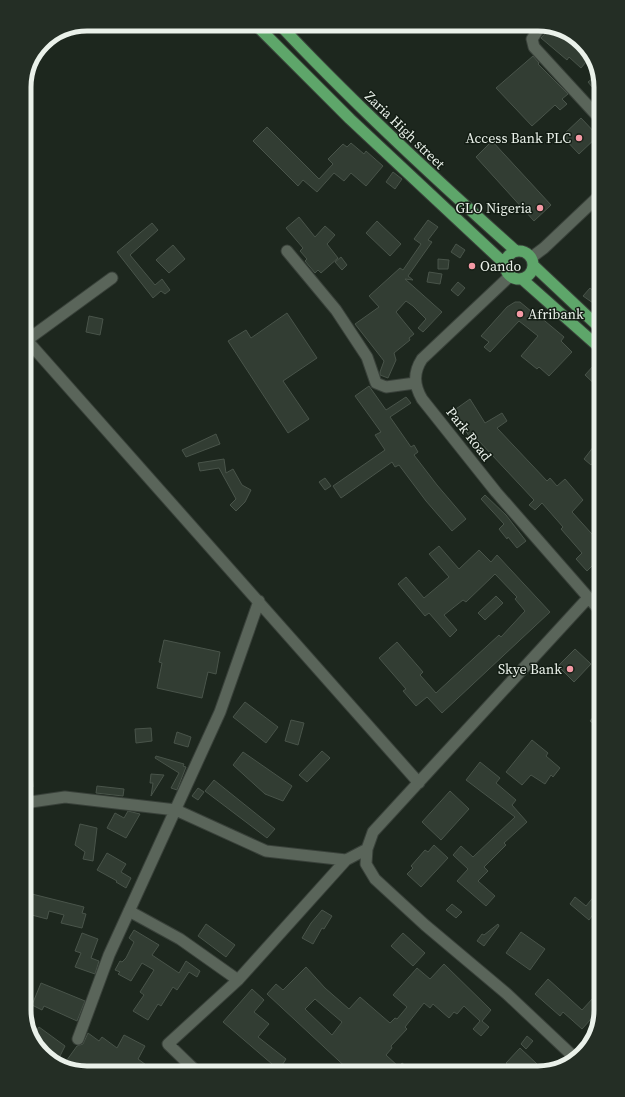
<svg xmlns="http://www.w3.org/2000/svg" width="625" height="1097" viewBox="0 0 625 1097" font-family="'Source Serif 4',serif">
  <rect width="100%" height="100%" fill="#1d271e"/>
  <path fill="#323d33" stroke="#49544a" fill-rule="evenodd" d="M551 27 591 56 581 68 569 57 567 60 541 38Z
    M533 56 539 63 538 64 568 94 562 99 567 104 560 110 555 105 532 126 496 88Z
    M598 74 601 87V98L588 82Z
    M581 118 598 136 579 154 562 136Z
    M267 127 319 179 333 164 328 159 343 144 347 147 351 143 364 154 366 151 383 166 366 186 351 173 344 181 334 173 317 192 303 180 298 186 253 141Z
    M492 141 551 205 534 221 476 157Z
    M393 172 402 179 395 189 386 182Z
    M299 217 315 237 325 226 335 235 327 244 338 258 321 273 318 270 315 273 305 261 307 259 300 251 303 248 286 228Z
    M428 220 438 227 428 240 432 242 408 276 413 280 405 279 442 312 423 332 418 328 426 319 413 306 406 301 396 312 414 334 409 338 410 340 394 353 396 360 388 378 380 375V372L384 361 355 324 379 307 369 296 400 268 403 270 421 244 414 239Z
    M377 221 401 244 390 256 366 233Z
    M152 223 158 230 130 255 155 285 162 279 170 290 165 294 161 291 153 298 117 252Z
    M456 244 465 250 460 258 451 252Z
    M173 245 185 259 169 273 156 260Z
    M341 257 347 265 342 270 335 262Z
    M438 259 449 260 448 269H438Z
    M429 272 442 274 440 284 427 282Z
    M458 282 465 288 458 296 451 290Z
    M590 288 599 295 593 303 583 296Z
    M515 302H520L532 312 533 311 564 337 561 341 572 352 549 376 539 367 537 369 521 356 538 336 519 321 490 352 484 347 489 342 481 336 507 307Z
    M287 313 317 358 283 381 309 419 288 433 228 341 246 330 251 338Z
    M89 316 103 319 100 335 86 332Z
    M594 365 601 371V390L585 375Z
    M369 386 386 410 406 397 411 403 390 417 411 447 414 445 418 452 414 455 437 485 466 519 452 531 426 501 399 465 395 467 392 462 341 498 333 486 385 450 375 435 381 432 355 396Z
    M470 399 485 423 502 413 507 421 497 428 547 481 550 478 557 486 565 479 583 500 572 512 601 544V574L593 565 587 571 576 559 582 553 561 529 563 527 542 503 535 510 529 505 534 500 477 439 473 442 453 411Z
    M216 434 220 444 186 457 182 450Z
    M601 437V453L591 465 584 459Z
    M224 459 226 473 233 469 242 485 251 490 245 502 236 511 230 505 236 499 219 468 200 471 198 463Z
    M325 478 331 486 325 490 319 482Z
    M485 495 506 515 526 541 517 548 508 537 507 539 499 529 504 524 481 499Z
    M439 546 459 569 479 550 491 562 497 555 550 612 442 713 427 697 416 706 403 691 406 689 379 658 397 642 423 672 420 675 436 693 499 635 501 637 525 611 515 599 517 597 495 574 466 602 463 600 444 615 457 630 450 637 429 613 425 616 398 584 406 577 424 598 449 577 429 554Z
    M496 596 503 603 485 620 478 613Z
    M164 640 220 652 216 674 208 672 202 698 157 688 162 663 159 662Z
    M575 649 591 664 574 682 558 666Z
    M245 702 278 727 266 743 233 717Z
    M601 708V730L590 721Z
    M291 720 304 723 298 745 285 741Z
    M151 728 152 741 136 743 135 729Z
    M177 732 191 737 188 747 174 743Z
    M532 740 548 753 546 756 560 768 553 777 551 775 545 784 531 775 522 785 506 772Z
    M322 751 330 758 307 782 299 775Z
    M243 752 292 786 283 801 265 794 233 765Z
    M156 756 184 764 183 766 186 767 177 790 171 788 179 773 155 758Z
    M24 757H31L33 787H24Z
    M480 762 500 778 496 783 516 800 512 805 527 822 504 843 506 845 484 867 488 871 478 881 495 896 486 906 457 881 468 869 453 855 461 846 473 857 515 817 466 780Z
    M151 774 164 775 151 796 153 783H150Z
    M214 780 275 829 267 838 205 791Z
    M97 786 124 789 123 796 96 793Z
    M198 788 204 792 198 800 192 796Z
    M450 791 469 809 441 840 422 822Z
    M128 811 140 814 126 838 107 828 115 813 124 818Z
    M80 824 97 828 93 861 83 859 85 852 75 845Z
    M434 845 448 858 421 887 407 874 413 868 411 866 425 850 428 852Z
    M107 853 126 864 121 872 131 878 126 888 116 882 117 881 97 870Z
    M601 888V904L589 920 570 904 575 897 586 906Z
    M24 892 84 907 82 913 86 914 82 928 61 923 64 915 49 911 47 919 24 913Z
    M452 904 462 912 456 918 446 910Z
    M322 910 332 916 324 929 322 928 313 944 302 938 311 923Z
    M206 924 235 945 226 957 198 936Z
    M498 924 499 926 484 946 477 941 482 934 484 935Z
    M134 930 159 945 152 955 179 973 186 961 200 971 197 977 189 972 177 990 173 987 161 1006 158 1004 148 1020 133 1011 144 995 140 992 154 970 142 963 131 981 118 974 120 972 115 970 120 961 122 962 126 958 134 942 129 938Z
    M521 932 545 949 530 970 506 953Z
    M82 933 98 939 91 958 99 961 95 974 75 967 81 953 75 951Z
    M403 933 425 953 413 966 391 946Z
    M444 964 491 1010 482 1021 489 1027 481 1036 473 1029 480 1021 464 1006 457 1014 454 1012 449 1018 433 1004 430 1008 424 1003 405 1027 407 1029 391 1046 392 1048 386 1055 399 1067 402 1063 410 1069 406 1073H352L267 994 276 984 283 990 306 967 325 988 349 1009 360 997 390 1023 395 1018 397 1019 407 1007 393 995 417 968 430 979ZM315 999 342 1022 332 1035 305 1009Z
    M548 979 582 1010 593 998 601 1006V1008L582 1029 563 1012 560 1016 535 994Z
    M41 983 85 1001 77 1021 44 1006 42 1010 32 1005Z
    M252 989 264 1000 254 1012 269 1024 258 1037 286 1059 279 1070 223 1022Z
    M39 1027 65 1046 57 1062 40 1049 31 1038Z
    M88 1033 99 1041 102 1037 117 1048 124 1035 145 1046 138 1059 157 1073H83L69 1068 64 1064 77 1046 83 1044Z
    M527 1036 533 1041 526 1049 521 1044Z
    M520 1048 537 1064 529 1073H517L506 1063Z
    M178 1064 188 1073H170Z"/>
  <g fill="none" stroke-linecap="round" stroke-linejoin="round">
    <g stroke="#39413a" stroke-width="13">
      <path id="minor" d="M542 24 532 39 534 47 601 120
        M287 251 336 310 367 357 376 383 386 387 415 383
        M532 257 544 248 601 194
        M510 276 422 359C413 373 414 385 422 399L496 492 601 612
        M24 337 419 783
        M27 340 112 278
        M24 803 65 797 176 810 266 851 346 860
        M129 911 180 939 238 980
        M78 1039 109 955 220 712 259 601
        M575 1058 507 994 425 925 375 879 366 864 367 849 373 832 588 598
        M198 1073 168 1044 238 980 346 860 367 849"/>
    </g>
    <g stroke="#39413a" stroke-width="13">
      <path id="primary" d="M255 24 350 119 505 264
        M279 24C354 104 434 178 516 251
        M505 265a14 14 0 1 1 28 0a14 14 0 1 1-28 0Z
        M534 266 601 329
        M522 279 601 349"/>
    </g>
    <use href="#minor" stroke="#5a655a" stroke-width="11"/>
    <use href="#primary" stroke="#5ea66a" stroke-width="11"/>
  </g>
  <g fill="#f49aa5" stroke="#131d14" stroke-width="1.5">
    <circle cx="579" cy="138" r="4"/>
    <circle cx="540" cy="208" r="4"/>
    <circle cx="472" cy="266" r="4"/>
    <circle cx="520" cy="314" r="4"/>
    <circle cx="570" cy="669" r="4"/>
  </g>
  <g text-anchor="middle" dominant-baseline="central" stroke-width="3" stroke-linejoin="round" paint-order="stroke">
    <g font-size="14" fill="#eaf1ea" stroke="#131d14">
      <text transform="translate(405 130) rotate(44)">Zaria High street</text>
      <text transform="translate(469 434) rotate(52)">Park Road</text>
    </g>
    <g font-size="14" fill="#eaf1ea" stroke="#131d14" text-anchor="end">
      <text x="571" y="138">Access Bank PLC</text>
      <text x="532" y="208">GLO Nigeria</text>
      <text x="480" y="266" text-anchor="start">Oando</text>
      <text x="528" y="314" text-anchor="start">Afribank</text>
      <text x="562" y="669">Skye Bank</text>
    </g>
  </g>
  <path d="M0 0H625V1097H0ZM87 31H538A56 56 0 0 1 594 87V1010A56 56 0 0 1 538 1066H87A56 56 0 0 1 31 1010V87A56 56 0 0 1 87 31Z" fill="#242e25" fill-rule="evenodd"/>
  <path fill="none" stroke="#eaf1ea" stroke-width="5" d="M87 31H538A56 56 0 0 1 594 87V1010A56 56 0 0 1 538 1066H87A56 56 0 0 1 31 1010V87A56 56 0 0 1 87 31Z"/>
</svg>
